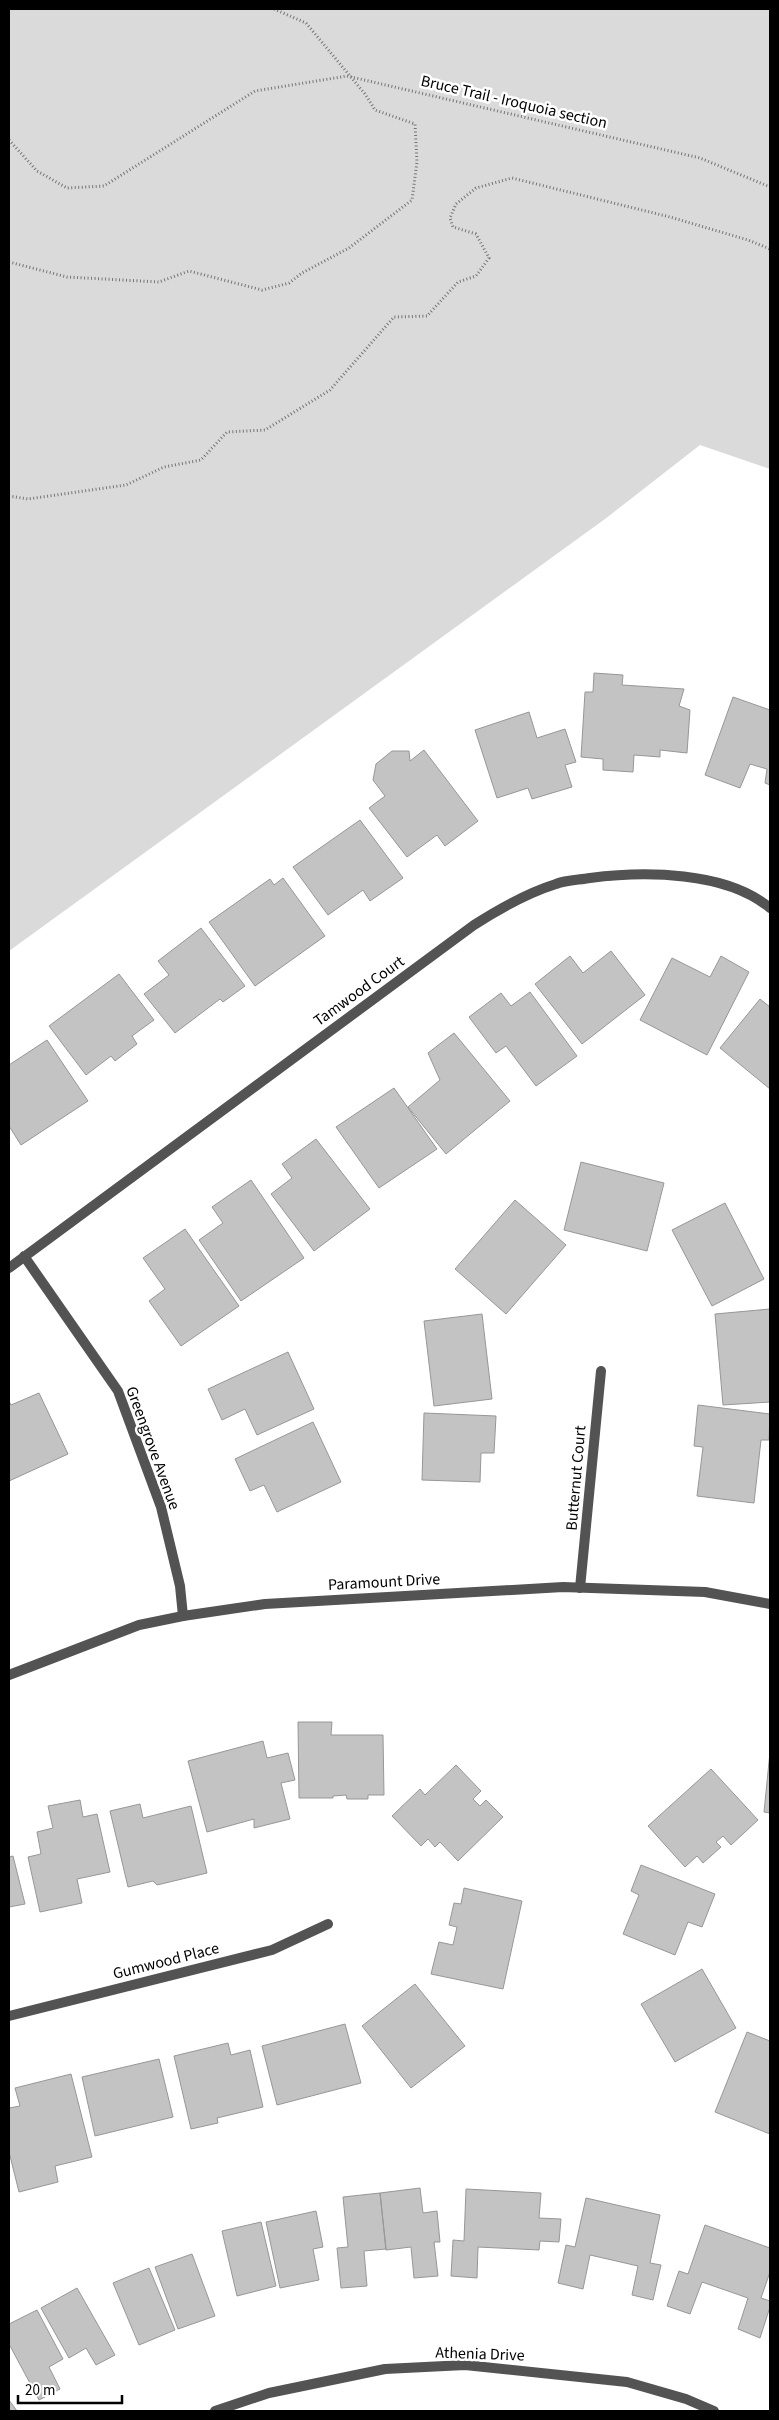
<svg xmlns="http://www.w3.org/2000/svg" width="779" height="2420" viewBox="0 0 779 2420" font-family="'Source Sans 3',sans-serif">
  <rect width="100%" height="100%" fill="#fff"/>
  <path fill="#dadada" d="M9 9H770V469L700 445 605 519 9 951Z"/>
  <path fill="#c3c3c3" stroke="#979797" d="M594 673 623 675 622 685 684 689 679 706 690 710 687 753 660 750V757L634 755 633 772 603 770V759L581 757 585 692H593Z
    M733 697 770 710V785L765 783 767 769 750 764 740 788 705 775Z
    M529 712 537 738 565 729 576 762 565 765 572 787 532 799 528 788 497 798 475 730Z
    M424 750 478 821 445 846 437 835 407 857 369 808 385 796 373 780 376 764 392 751H409L410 761Z
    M360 820 403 878 370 901 363 890 328 915 293 867Z
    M283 878 325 936 255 986 209 922 270 879 274 885Z
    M201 928 245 986 223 1002 220 999 175 1033 144 994 169 975 158 961Z
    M611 951 645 995 582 1044 535 984 570 956 583 973Z
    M721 956 749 972 707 1055 640 1020 672 958 710 977Z
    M119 974 154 1020 132 1036 137 1044 115 1061 111 1056 86 1075 49 1026Z
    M530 992 577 1056 536 1086 506 1046 496 1053 469 1017 501 993 511 1006Z
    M760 999 770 1007V1089L720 1048Z
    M454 1033 510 1101 446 1154 408 1107 440 1080 428 1053Z
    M47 1040 88 1101 21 1145 9 1126V1065Z
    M394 1088 437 1149 379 1188 336 1127Z
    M316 1139 370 1209 314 1251 271 1194 292 1178 282 1164Z
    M581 1162 664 1183 647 1251 564 1230Z
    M251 1180 304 1258 241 1301 199 1240 223 1223 212 1207Z
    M515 1200 566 1245 506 1314 455 1269Z
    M725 1203 764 1279 712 1306 672 1230Z
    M185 1229 239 1306 181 1346 149 1301 165 1289 143 1258Z
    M770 1309V1402L723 1405 715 1314Z
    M482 1314 492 1399 434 1406 424 1321Z
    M288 1352 314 1409 257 1435 245 1409 222 1420 208 1389Z
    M39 1393 68 1454 9 1481V1401L11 1405Z
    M698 1405 770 1414 769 1440H761L754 1503 697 1496 703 1447 694 1446Z
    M424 1413 496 1416 494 1453H481L480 1482 422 1480Z
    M313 1422 341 1482 277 1512 264 1485 250 1491 235 1459Z
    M298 1722H332L331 1735H383L384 1795H368V1799H347L346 1795 333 1796V1798H299Z
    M263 1741 267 1758 288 1753 295 1780 281 1783 290 1819 254 1828V1819L207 1832 188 1761Z
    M770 1752V1813L764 1812Z
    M456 1765 481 1791 473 1799 480 1806 486 1800 503 1817 458 1861 440 1842 435 1847 428 1839 421 1846 392 1816 420 1789 425 1795Z
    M711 1769 758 1820 731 1845 723 1836 716 1842 721 1847 703 1863 697 1856 685 1867 648 1826Z
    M80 1800 83 1817 97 1814 110 1872 77 1879 82 1903 40 1912 28 1857 41 1854 37 1832 53 1828 48 1806Z
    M140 1804 143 1818 191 1806 207 1873 157 1885 153 1881 128 1887 110 1811Z
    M13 1856 25 1904 9 1907V1857Z
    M641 1865 715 1894 702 1927 688 1922 675 1955 623 1934 639 1895 631 1891Z
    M464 1888 522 1901 503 1989 431 1974 439 1942 453 1945 457 1927 449 1925 454 1903 461 1904Z
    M702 1969 736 2028 675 2062 641 2004Z
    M415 1984 465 2046 411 2088 362 2026Z
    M345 2024 361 2083 277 2105 262 2046Z
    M747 2032 770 2041V2134L715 2112Z
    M228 2043 231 2055 250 2050 263 2107 217 2118 218 2123 191 2129 174 2056Z
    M159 2059 173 2117 95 2136 82 2077Z
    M71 2074 92 2157 55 2166 58 2182 19 2192 9 2152V2108L20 2106 15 2088Z
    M420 2188 423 2213 437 2211 440 2242H434L438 2276 414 2278 411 2247 386 2250 380 2193Z
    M466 2189 541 2193 539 2218 561 2219 559 2242 540 2241 539 2250 478 2247 477 2278 451 2276 453 2240 464 2241Z
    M380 2193 386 2249 364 2251 367 2286 341 2288 337 2248 348 2247 343 2197Z
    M586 2198 660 2215 650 2263 661 2265 653 2300 632 2295 638 2266 590 2255 583 2289 558 2283 566 2245 575 2247Z
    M316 2211 323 2247 313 2249 319 2280 280 2288 266 2222Z
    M261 2222 276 2286 237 2296 222 2231Z
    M705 2225 770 2248V2272L761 2298 770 2301V2307L760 2338 738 2329 748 2298 702 2282 690 2314 667 2306 679 2271 688 2274Z
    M192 2254 215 2316 178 2329 155 2267Z
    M149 2268 175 2330 139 2345 113 2283Z
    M77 2288 115 2355 96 2365 86 2348 69 2358 41 2308Z
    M37 2310 63 2359 49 2367 60 2389 39 2400 9 2344V2324Z
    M9 2400 17 2411H9Z"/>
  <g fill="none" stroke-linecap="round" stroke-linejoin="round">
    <path stroke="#757575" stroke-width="3" stroke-dasharray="1 2.5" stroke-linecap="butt" d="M9 140 37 171 67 188 104 186 255 91 347 76 700 158 770 187
      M9 262 67 277 159 282 189 271 262 290 289 283 302 273 349 248 412 200 417 162 415 124 375 110 365 94 306 23 274 9
      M9 496 28 499 126 485 164 467 201 460 227 432 265 430 330 390 394 317 427 316 458 282 476 276 489 258 476 234 453 227 450 218 456 204 476 188 512 178 670 217 748 240 770 249"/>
    <path stroke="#535353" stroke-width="10" d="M24 1256 118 1391 161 1507 180 1586 183 1616
      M9 1268 474 925C499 909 527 893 556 884 566 880 579 880 590 878 644 871 726 871 770 908
      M580 1588 601 1371
      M9 2016 272 1950 328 1924
      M215 2411 269 2393 385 2369 465 2365 627 2382 686 2399 714 2411"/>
    <path stroke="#535353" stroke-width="10" d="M9 1675 139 1625 183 1616 265 1604 563 1587 705 1592 770 1604"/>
  </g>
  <g text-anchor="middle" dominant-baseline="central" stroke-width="5" stroke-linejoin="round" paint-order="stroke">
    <g font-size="16" fill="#000" stroke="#fff">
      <text transform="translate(514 102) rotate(13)">Bruce Trail - Iroquoia section</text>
      <text transform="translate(359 991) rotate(-36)">Tamwood Court</text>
      <text transform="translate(153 1448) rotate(70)">Greengrove Avenue</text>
      <text transform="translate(576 1478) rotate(-85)">Butternut Court</text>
      <text transform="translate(384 1582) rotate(-3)">Paramount Drive</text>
      <text transform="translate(166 1961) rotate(-14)">Gumwood Place</text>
      <text transform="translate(480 2354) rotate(2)">Athenia Drive</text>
    </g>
  </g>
  <rect width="779" height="2420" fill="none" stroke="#000000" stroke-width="20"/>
  <path d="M18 2395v8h104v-8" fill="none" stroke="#000000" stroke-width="2.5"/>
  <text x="25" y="2395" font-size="15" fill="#000000" stroke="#ffffff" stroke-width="4" paint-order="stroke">20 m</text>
</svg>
